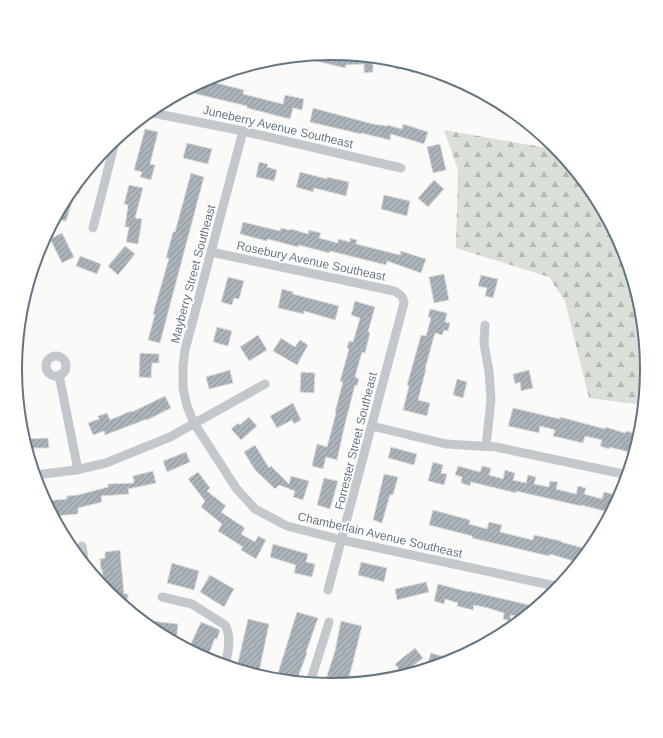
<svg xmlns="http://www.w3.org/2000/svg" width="663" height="738" viewBox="0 0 663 738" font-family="Helvetica,sans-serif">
  <defs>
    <pattern id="forest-firs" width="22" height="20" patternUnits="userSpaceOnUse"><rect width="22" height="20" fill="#dadfd7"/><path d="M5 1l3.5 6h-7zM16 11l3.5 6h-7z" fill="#b4b9b4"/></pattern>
    <pattern id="building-hatch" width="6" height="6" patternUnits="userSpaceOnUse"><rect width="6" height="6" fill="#aab3b9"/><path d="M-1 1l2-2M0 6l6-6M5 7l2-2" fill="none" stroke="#8e969c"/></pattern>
  </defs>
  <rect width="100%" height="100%" fill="#fafaf8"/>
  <path fill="url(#forest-firs)" d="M444 130 559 150 595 193 624 248 642 307 648 369 644 405 589 398 565 301 549 277 456 248 458 170Z"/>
  <path fill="url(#building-hatch)" stroke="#dcdcda" d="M332 52 388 58V62L373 63V72L364 73V64L346 65 345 68 300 57Z
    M389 58 393 59 421 67 412 73 406 64 397 70Z
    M205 80 244 90 243 94 283 104 285 95 304 99 302 110 293 108 290 119 247 108V106L184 91Z
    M313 108 373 124 387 126V125L402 129 403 124 428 132 424 144 391 134 390 140 361 133V134L310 122Z
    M145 129 158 132 150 164 155 165 151 180 140 177 142 172 134 170Z
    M187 143 212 149 208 164 183 158Z
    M440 144 446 170 433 173 427 147Z
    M259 162 268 164 267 167 277 170 274 181 256 177Z
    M300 172 327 179V177L349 182 346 196 314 188 313 192 296 187Z
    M85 173 79 194 75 193 66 221 55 218 68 193Z
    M191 173 204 177 160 343 148 340 155 314H153L169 258H166L173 232H175Z
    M434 180 444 189 428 207 418 198Z
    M129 185 143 188 135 218 142 219 138 244 126 242 129 227H125L128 205 124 204Z
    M384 195 410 201 407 216 381 209Z
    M243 222 280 231 281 228 290 230 291 229 308 234 309 230 321 233 319 238 338 243V239L350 242V238L357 240 356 244 400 255 401 251 426 259 421 273 387 261 386 265 330 251 329 253 299 245 298 247 268 239 267 241 240 234Z
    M62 233 74 257 62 263 50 239Z
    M125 246 135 254 118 275 108 266Z
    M80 256 101 264 97 274 76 266Z
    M444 274 449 300 434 303 429 277Z
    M481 275 498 279 493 298 485 296 487 288 478 286Z
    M228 277 244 281 239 299 234 298 232 305 221 302Z
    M282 289 293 292V294L339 306 335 320 304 311V314L278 308Z
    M355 301 375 307 368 332 370 333 365 353 362 352 355 377 359 379 357 386 355 385 345 424 337 460 326 457 323 469 312 466 317 444 327 447 336 413 335 412 343 382 340 381 349 349 347 348 349 341 353 342 360 318 351 315Z
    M430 309 447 313 445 322 450 323 448 331 444 330 442 335 435 333 425 369H426L418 400 430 403 427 416 403 410 409 386 407 385 421 335 426 336 431 318 428 317Z
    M217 327 232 331 228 346 213 342Z
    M258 335 267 350 249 361 240 347Z
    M281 338 295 347 300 340 308 345 297 365 273 351Z
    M140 353 159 354V363H152L151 378 139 377Z
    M230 370 233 383 209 389 206 377Z
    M529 370 533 388 521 391 520 382 515 384 513 374Z
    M301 372 315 373 314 393 300 392Z
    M457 379 467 382 463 398 453 395Z
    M165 396 171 408 147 420V419L105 435 104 431 93 435 88 423 99 419 98 416 107 413 110 420 131 411 132 412Z
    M293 403 301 420 294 424 292 420 277 428 270 416Z
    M513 408 560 419V417L605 429V427L625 433 626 431 641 435 637 447 631 445 629 452 609 447V449L600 446 602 440 585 436 583 443 553 436 555 430 540 426 539 433 508 426Z
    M249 417 257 426 241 440 231 429 238 423 240 425Z
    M48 438 49 448H28V439Z
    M255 445 269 468 271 466 289 484 291 476 309 481 303 500 293 497 295 491 279 485 275 489 255 470 244 452Z
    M391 447 417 454 414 465 388 458Z
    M186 452 190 462 167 472 163 461Z
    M433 462 443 465 441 473 447 474 444 485 428 481Z
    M458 466 480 472 482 466 491 468 489 475 503 479 505 470 515 473 513 480 526 483 528 475 536 477 534 484 549 487 550 481 558 482 556 489 576 494 578 486 586 488 584 494 602 499 604 492 613 494 608 512 581 505V506L516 491V493L471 482 470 486 461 483 462 477 455 475Z
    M153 471 156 483 128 489 129 494 101 496 102 502 78 508V514L53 516 45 501 67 499V496L78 495 108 487V484L134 483 133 476Z
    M198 472 210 488 207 491 226 506 221 512 245 528 241 534 255 542 258 536 266 540 256 559 241 550 243 547 218 531 222 524 201 507 205 501 188 479Z
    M384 474 398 477 393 495H390L382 523 373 520Z
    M324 478 338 481 330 509 317 505Z
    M433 510 470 520 469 524 487 529 489 522 502 525 500 532 533 540 534 535 561 541V542L587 549 585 556 580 563 550 554 549 556 472 538V536L429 525Z
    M273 544 308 554 306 562 315 564 312 577 294 573 296 565 270 557Z
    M120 550 124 594H128L127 609 104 588 102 569 101 570 100 559 105 558V552Z
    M361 562 387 568 384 582 358 575Z
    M172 563 199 571 194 590 167 583Z
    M210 575 234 589 224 607 200 592Z
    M426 582 429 592 397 600 395 589Z
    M438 584 469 592V591L538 607 524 618 511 615 510 621 503 619 504 613 488 608 474 605 473 610 457 606 458 603 445 599 444 604 434 601Z
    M297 612 318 618 306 652 307 653 304 661 297 679 278 673Z
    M248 619 269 624 259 672 237 667Z
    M151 621 178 624 176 643 155 632 150 628Z
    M341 621 362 626 353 662 347 684 324 685 335 651Z
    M201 622 220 630 217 639 215 638 208 656 189 648Z
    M415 648 423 658 410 668 414 673 404 676 395 664Z
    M431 653 455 660 434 667 427 665Z"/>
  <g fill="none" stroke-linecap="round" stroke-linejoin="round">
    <path stroke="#c3c8cc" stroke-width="9" d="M148 112 243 131 401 168
      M243 131 185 350 183 366V388L187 406 194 423 236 488 255 509 287 526 342 540 560 587
      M93 228 116 138
      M211 252 394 291C400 294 403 296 404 303L328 590
      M485 325 484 344 489 371 491 400 486 446
      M46 366a10 10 0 1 1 20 0a10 10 0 1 1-20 0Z
      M59 375 78 470
      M372 426 446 444 496 447 628 475
      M35 475 76 470 106 463 170 437 265 384
      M82 546 85 566
      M162 597 192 604 225 625C232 636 228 654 225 666
      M310 683 329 622"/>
  </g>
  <g text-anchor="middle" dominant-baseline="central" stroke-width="4" stroke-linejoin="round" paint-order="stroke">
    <g font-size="12" fill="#657683" stroke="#fff">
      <text transform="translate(278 127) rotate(13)">Juneberry Avenue Southeast</text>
      <text transform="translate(311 261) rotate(12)">Rosebury Avenue Southeast</text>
      <text transform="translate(193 274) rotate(-75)">Mayberry Street Southeast</text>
      <text transform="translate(356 441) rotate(-76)">Forrester Street Southeast</text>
      <text transform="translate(380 535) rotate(13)">Chamberlain Avenue Southeast</text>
    </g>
  </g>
  <path d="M0 0H663V738H0ZM22 369a309 309 0 1 1 618 0a309 309 0 1 1-618 0Z" fill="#fff" fill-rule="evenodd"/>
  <path fill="none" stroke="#657683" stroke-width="2" d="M22 369a309 309 0 1 1 618 0a309 309 0 1 1-618 0Z"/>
</svg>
